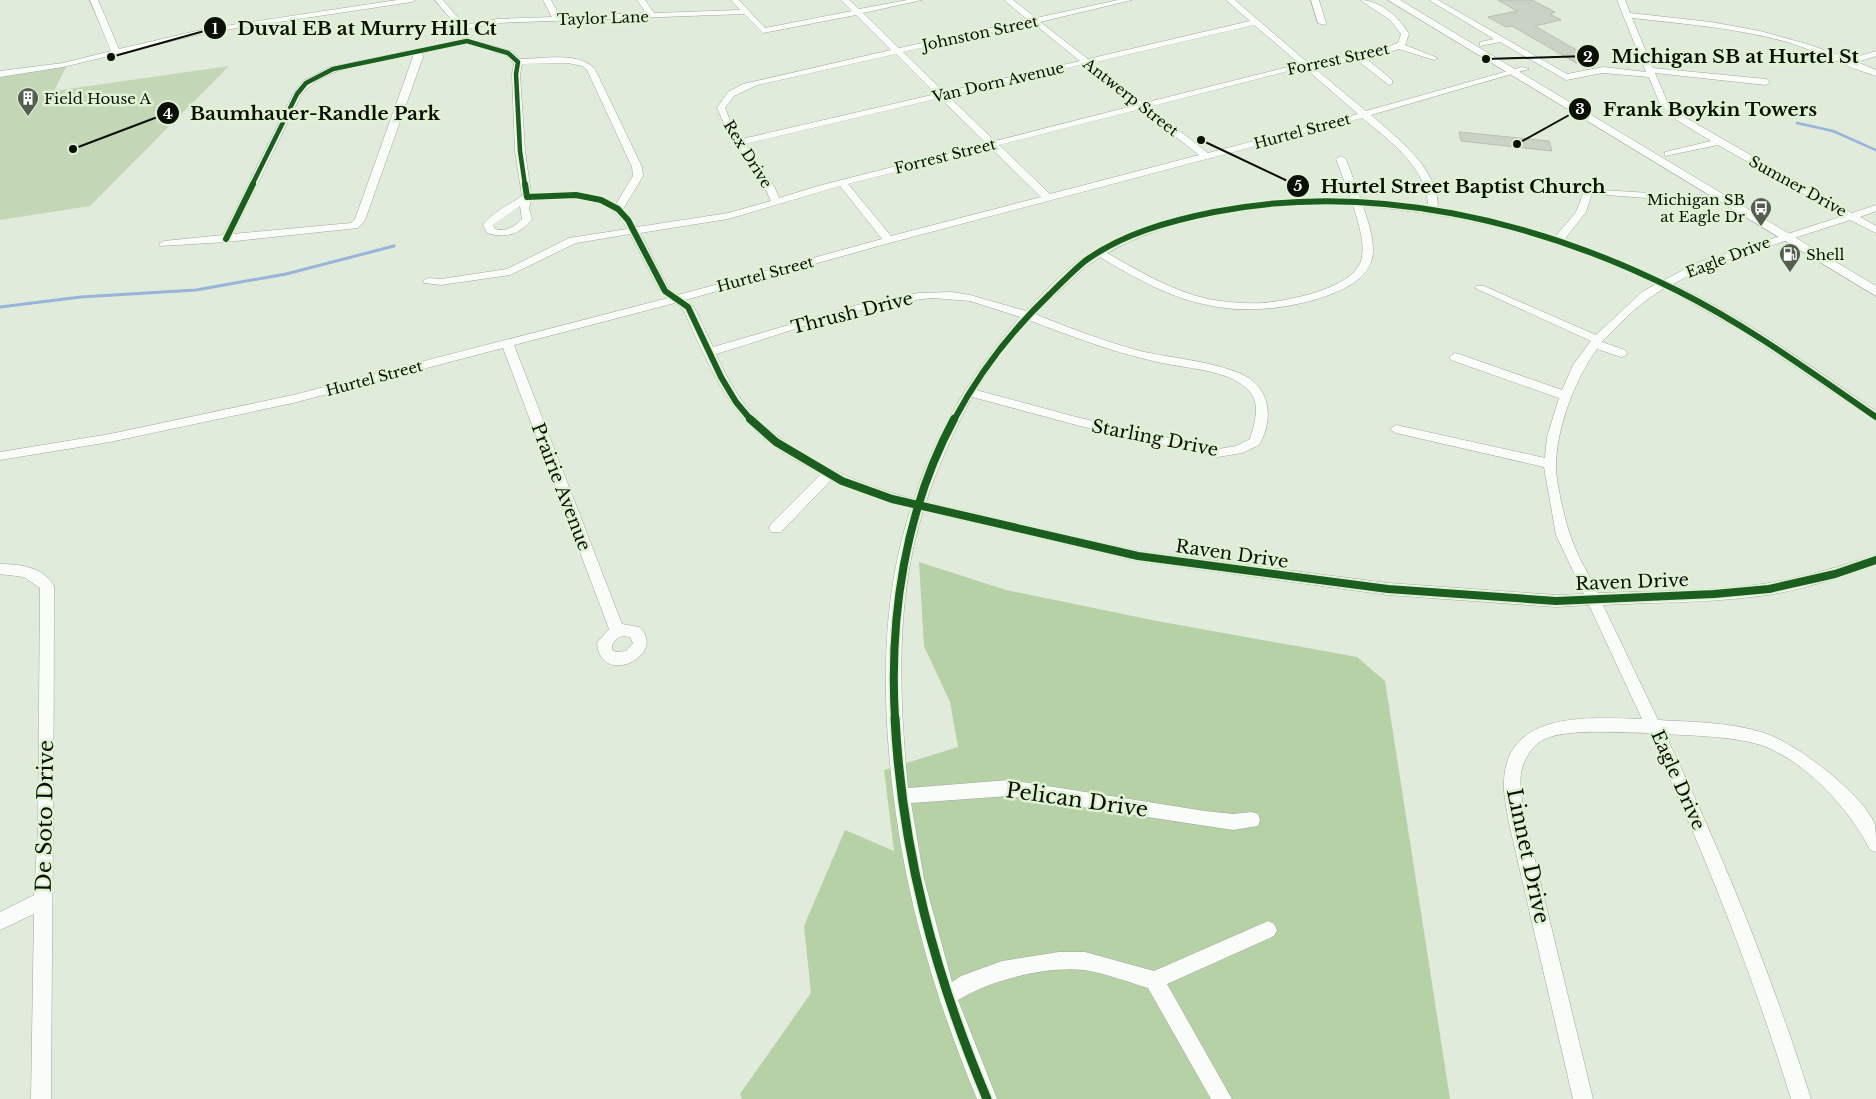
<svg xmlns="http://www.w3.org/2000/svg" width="1876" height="1099" viewBox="0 0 1876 1099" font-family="'Libre Baskerville',serif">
  <rect width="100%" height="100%" fill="#e1ebdb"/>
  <path fill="#c3d7b7" d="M68 63 54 91 229 66 90 206 0 220V74Z"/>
  <path fill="#b6d1a6" d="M919 562 1006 590 1157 621 1357 657 1385 681 1450 1099H742L740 1094 811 993 804 926 845 830 894 851 884 770 958 747 950 702 924 646Z"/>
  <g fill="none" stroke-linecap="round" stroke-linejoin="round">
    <path stroke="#98b4da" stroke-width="2.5" d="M1797 123 1833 131 1876 150"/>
    <path stroke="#98b4da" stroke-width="3" d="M0 307 81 297 196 290 286 274 394 246"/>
  </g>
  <path fill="#cad2c5" stroke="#b7beb2" d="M1498 0H1532L1555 12 1550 14 1561 20 1535 26 1592 59 1576 63 1512 26 1506 27 1488 17 1517 11Z
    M1459 132 1549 141 1552 151 1461 141Z"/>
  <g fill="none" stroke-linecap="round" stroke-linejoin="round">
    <g stroke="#a0a79b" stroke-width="1">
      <path id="minor" d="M90 0H98L119 49 205 29 397 0H416L412 2 205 33 63 67 0 77V71L63 63 111 51Z
        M435 0H443L464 25 497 19 552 17 543 0H551L560 16 646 13 637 0H645L654 13 740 10 731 0H739L765 28 852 11 841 0H849L859 9 907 0H922L863 13 899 48 1028 20 1004 0H1013L1036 18 1118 0H1132L1040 22 1088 59 1250 21 1226 0H1235L1308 63 1365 55 1398 43 1401 34 1390 20 1360 0C1380 0 1399 17 1409 34L1405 45 1438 58 1434 60 1399 49 1367 59 1392 80V84L1389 85 1358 61 1313 67 1366 111 1522 67 1529 69 1371 115C1398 139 1438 168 1438 208L1468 213 1555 237 1576 212 1585 189 1650 193V197L1647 198 1592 194 1586 212 1564 240 1613 258 1664 280 1697 263 1843 216 1718 145 1665 156V152L1711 141 1675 119 1660 104 1649 77 1603 73 1566 80 1500 42 1480 46V42L1494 39 1429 0H1438L1567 74 1603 67 1646 72 1617 0H1625L1630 13 1711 22 1760 31 1807 44 1850 59 1876 51V56L1857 62 1876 70V76C1846 67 1817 51 1787 42 1737 28 1684 24 1632 18L1653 68 1766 79 1770 82 1766 85 1655 73 1667 101 1681 115 1852 213 1876 205V211L1860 217 1876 226V233L1850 220 1705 267 1673 284C1745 318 1810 366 1876 411V421L1740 330 1665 288C1640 302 1621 322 1602 342L1625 350 1627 353 1625 356 1621 357 1597 349C1574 380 1555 432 1556 470 1557 485 1565 521 1570 534 1576 555 1589 574 1598 593 1654 591 1713 592 1769 583 1806 577 1841 566 1876 555V565C1841 577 1805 589 1768 595 1714 603 1658 602 1603 605L1658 720C1692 722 1728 722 1761 732 1792 740 1865 795 1875 825 1876 833 1876 844 1876 852L1870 850C1851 810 1804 760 1761 745 1731 736 1696 736 1665 734 1722 853 1771 973 1811 1099H1791C1752 972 1705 854 1649 733 1621 733 1569 728 1545 739 1533 744 1523 760 1521 773 1519 789 1523 807 1526 823L1593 1099H1573L1509 823C1507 809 1503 795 1504 781 1507 709 1592 718 1642 719L1589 605 1556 607 1388 595 1138 561 923 511C895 601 899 695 908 788L1009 780 1205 811 1233 814 1252 812 1258 814 1260 820 1258 826 1233 830 1009 796 911 803 924 879 952 982 961 976 1002 961 1059 952H1085L1154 971 1268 921 1274 924 1277 930 1274 936 1167 984 1232 1099H1211L1148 988C1128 982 1105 973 1084 970 1046 966 990 980 958 1000L997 1099H977C930 986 899 874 889 752 882 670 885 587 911 508L887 502 831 480 781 532H771L769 528 771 524 821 474C805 465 787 456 772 445 726 411 706 358 683 309L675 303 514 345 622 624 639 627C669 654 601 689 597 643L609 629 503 348 293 403 110 442 0 460V452L110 434 293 395 668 298 660 291 630 234 576 243 510 275 441 285 424 283 423 281 428 278 441 279 507 269 569 238 627 229C609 192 566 198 531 200L529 209 532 219C521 234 505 239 487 233L483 225C493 212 509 205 522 196L515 151 512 74 514 63 505 55 467 43 422 53 423 57 365 220 358 228 226 242 160 246 159 244 164 241 223 235 293 94 303 81 330 67 467 39 511 51 520 59C543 59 578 51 595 69L642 167 643 176 623 209 637 227 728 213 771 201C757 168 730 141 717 108L728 92 743 84 891 50 856 15 763 33 744 14 497 23 467 29 469 36 465 38H462L458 28ZM1033 23 1080 61 944 92 903 52ZM1254 25 1300 64 1144 103 1092 63ZM414 54 355 219 351 223 233 234 301 95C325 65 379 62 414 54ZM896 54 936 94 742 139 731 123 725 108 734 96 757 85ZM568 63 582 66 587 70 632 167 633 176 616 204C589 190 561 193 531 194L525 151 520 74 522 64ZM1084 64 1136 105 995 141 948 96ZM1300 68H1305L1358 114 1208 153 1149 107ZM940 98 986 143 818 186 779 198 775 188 745 144ZM1141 109 1199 155 1050 194 999 145ZM1362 118C1389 140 1428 168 1428 207L1361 200 1346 159 1341 156 1336 159 1351 199C1258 199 1165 207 1084 257 1063 271 1044 293 1026 311L970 295 952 292 919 293 861 304 713 347 694 307 685 300 893 242ZM991 148 1041 197 891 236 848 184ZM840 186 882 239 678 295 669 289 640 233 728 219ZM1297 205H1353C1358 222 1366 244 1361 261 1352 289 1287 301 1262 303 1244 304 1226 302 1208 299 1172 291 1139 271 1107 253 1170 219 1227 211 1297 205ZM520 206 522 219C514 227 506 232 495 229L493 225ZM1363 206C1469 215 1560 238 1656 284L1642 292 1596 335 1484 286H1476L1475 288 1591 341 1573 365 1562 390 1459 354 1455 353 1449 357 1451 360 1559 398 1547 437 1545 458 1396 425 1390 429 1396 433 1544 467 1556 535 1584 594 1556 595 1388 583 1138 551 926 502C938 465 954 431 972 397L1080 426 1218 457 1242 453 1259 445C1271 425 1272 398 1254 382 1233 363 1169 358 1140 351 1104 341 1069 328 1035 314L1084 268 1100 257C1133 277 1168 297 1207 305 1225 309 1242 310 1260 309 1290 308 1361 294 1371 262 1377 245 1368 222 1363 206ZM933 298 970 301 1020 317C973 372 937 430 914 499 862 487 791 455 754 415 737 397 726 376 716 354 786 333 860 304 933 298ZM1029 320C1070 336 1110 351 1153 361 1177 367 1204 368 1228 377 1237 381 1247 386 1252 395 1260 407 1254 426 1250 439L1236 446 1218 449 1080 418 976 390 999 356ZM623 636 630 637 633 643 626 651 616 652 612 650V645L617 638Z
        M1311 0H1319L1326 23 1325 25 1318 23Z
        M0 564C19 564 44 567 54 586 54 757 52 928 51 1099H31L34 914 0 930V912L34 895 38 829 40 588 24 577 0 574Z"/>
    </g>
    <g stroke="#a0a79b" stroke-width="1">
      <path id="major" d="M1388 0H1400L1876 286V296Z"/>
    </g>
    <use href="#minor" fill="#fafcfa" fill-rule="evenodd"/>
    <use href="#major" fill="#fafcfa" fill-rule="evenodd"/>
    <g stroke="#dff2d4" stroke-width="6">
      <path id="cycleway-far3" d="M252 185 297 94 306 83 333 69 467 41 508 53 518 62 516 74 520 151 525 185"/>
    </g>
    <g stroke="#dff2d4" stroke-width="9">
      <path id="cycleway-far2" d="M525 184 527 197 576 195 601 200 618 209 628 220 665 291 688 307 721 377 736 402 751 420
        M226 239 253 184
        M954 420C979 373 1011 331 1050 294 1061 283 1073 271 1085 261 1122 234 1169 221 1214 212 1371 181 1537 220 1678 291 1748 326 1812 373 1876 417"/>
    </g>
    <g stroke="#dff2d4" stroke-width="11">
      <path id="cycleway-far1" d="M750 419 776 442 842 481 892 499 1138 556 1388 589 1556 601 1714 594 1769 589 1835 574 1876 560
        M895 719C889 617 905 510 954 419"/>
    </g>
    <g stroke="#dff2d4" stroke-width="12">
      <path id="cycleway" d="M895 718C902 853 935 975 987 1099"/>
    </g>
    <use href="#cycleway-far3" stroke="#1b5e20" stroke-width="4.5"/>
    <use href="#cycleway-far2" stroke="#1b5e20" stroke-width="6"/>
    <use href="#cycleway-far1" stroke="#1b5e20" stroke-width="8"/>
    <use href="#cycleway" stroke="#1b5e20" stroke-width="9"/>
  </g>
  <defs>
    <g id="building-pin" transform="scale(1.125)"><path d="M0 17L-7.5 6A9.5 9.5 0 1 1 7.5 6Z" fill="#555d51" stroke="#dff2d4"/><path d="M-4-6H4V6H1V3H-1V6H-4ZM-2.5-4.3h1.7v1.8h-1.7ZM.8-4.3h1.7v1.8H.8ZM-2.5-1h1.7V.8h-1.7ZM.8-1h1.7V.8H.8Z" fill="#fff"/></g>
    <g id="bus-pin" transform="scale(1.125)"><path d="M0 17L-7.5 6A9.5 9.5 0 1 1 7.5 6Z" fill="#555d51" stroke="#dff2d4"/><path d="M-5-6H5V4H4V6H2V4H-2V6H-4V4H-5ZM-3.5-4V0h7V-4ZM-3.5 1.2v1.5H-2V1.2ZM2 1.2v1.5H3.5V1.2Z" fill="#fff"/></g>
    <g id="fuel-pin" transform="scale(1.125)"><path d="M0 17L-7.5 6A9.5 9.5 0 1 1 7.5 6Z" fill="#555d51" stroke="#dff2d4"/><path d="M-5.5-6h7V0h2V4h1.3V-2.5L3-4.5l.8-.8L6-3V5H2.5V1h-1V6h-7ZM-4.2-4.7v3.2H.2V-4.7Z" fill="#fff"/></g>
  </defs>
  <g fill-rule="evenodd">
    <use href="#building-pin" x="28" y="98"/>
    <use href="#bus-pin" x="1761" y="208"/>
    <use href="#fuel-pin" x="1790" y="254"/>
  </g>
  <g text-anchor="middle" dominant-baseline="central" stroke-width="5" stroke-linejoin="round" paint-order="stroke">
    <g font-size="15" fill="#0a1006" stroke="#dff2d4">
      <text transform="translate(603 18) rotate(-2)">Taylor Lane</text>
      <text transform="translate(980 33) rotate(-12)">Johnston Street</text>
      <text transform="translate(1338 59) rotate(-12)">Forrest Street</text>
      <text transform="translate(998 82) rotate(-13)">Van Dorn Avenue</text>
      <text transform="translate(1131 97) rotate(38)">Antwerp Street</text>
      <text transform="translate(1302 131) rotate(-15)">Hurtel Street</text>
      <text transform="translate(748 154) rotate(58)">Rex Drive</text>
      <text transform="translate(945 156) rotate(-14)">Forrest Street</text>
      <text transform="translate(1798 186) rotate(29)">Sumner Drive</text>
      <text transform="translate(1728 257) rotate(-21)">Eagle Drive</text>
      <text transform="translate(765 274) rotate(-15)">Hurtel Street</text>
      <text transform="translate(374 378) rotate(-15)">Hurtel Street</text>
    </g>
    <g font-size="15" fill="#0a1006" stroke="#dff2d4" text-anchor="start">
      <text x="44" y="98">Field House A</text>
      <text x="1745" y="199" text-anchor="end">Michigan SB<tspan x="1745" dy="17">at Eagle Dr</tspan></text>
      <text x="1806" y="254">Shell</text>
    </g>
    <g font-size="18" fill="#0a1006" stroke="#dff2d4">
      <text transform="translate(852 313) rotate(-14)">Thrush Drive</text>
      <text transform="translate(1155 438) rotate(11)">Starling Drive</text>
      <text transform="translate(561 487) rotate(69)">Prairie Avenue</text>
      <text transform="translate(1232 554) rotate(8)">Raven Drive</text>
      <text transform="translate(1632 582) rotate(-2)">Raven Drive</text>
      <text transform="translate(1678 780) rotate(66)">Eagle Drive</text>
    </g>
    <g font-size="21" fill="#0a1006" stroke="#dff2d4">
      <text transform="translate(1077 800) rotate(8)">Pelican Drive</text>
      <text transform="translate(45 816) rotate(-89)">De Soto Drive</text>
      <text transform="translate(1528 856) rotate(78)">Linnet Drive</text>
    </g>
  </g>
  <path fill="none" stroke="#0a1006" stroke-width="2" d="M111 57L215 28M1486 59L1588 56M1517 144L1580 109M73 149L168 113M1201 140L1298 186"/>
  <g fill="#0a1006" stroke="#dff2d4" stroke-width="2">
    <circle cx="111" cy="57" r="5"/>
    <circle cx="1486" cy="59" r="5"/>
    <circle cx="1517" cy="144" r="5"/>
    <circle cx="73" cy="149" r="5"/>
    <circle cx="1201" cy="140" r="5"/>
    <circle cx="215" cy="28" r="12"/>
    <circle cx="1588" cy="56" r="12"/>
    <circle cx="1580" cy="109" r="12"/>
    <circle cx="168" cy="113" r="12"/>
    <circle cx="1298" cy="186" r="12"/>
  </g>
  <g font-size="15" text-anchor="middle" font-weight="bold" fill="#fff">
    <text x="215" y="34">1</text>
    <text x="1588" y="62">2</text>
    <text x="1580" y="114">3</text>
    <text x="168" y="119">4</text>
    <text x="1298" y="191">5</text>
  </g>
  <g font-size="19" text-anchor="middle" font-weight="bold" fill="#0a1006" stroke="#dff2d4" stroke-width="5" stroke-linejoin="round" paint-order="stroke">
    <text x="367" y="35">Duval EB at Murry Hill Ct</text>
    <text x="1735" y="63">Michigan SB at Hurtel St</text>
    <text x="1710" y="116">Frank Boykin Towers</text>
    <text x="315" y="120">Baumhauer-Randle Park</text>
    <text x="1463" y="193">Hurtel Street Baptist Church</text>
  </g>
</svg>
